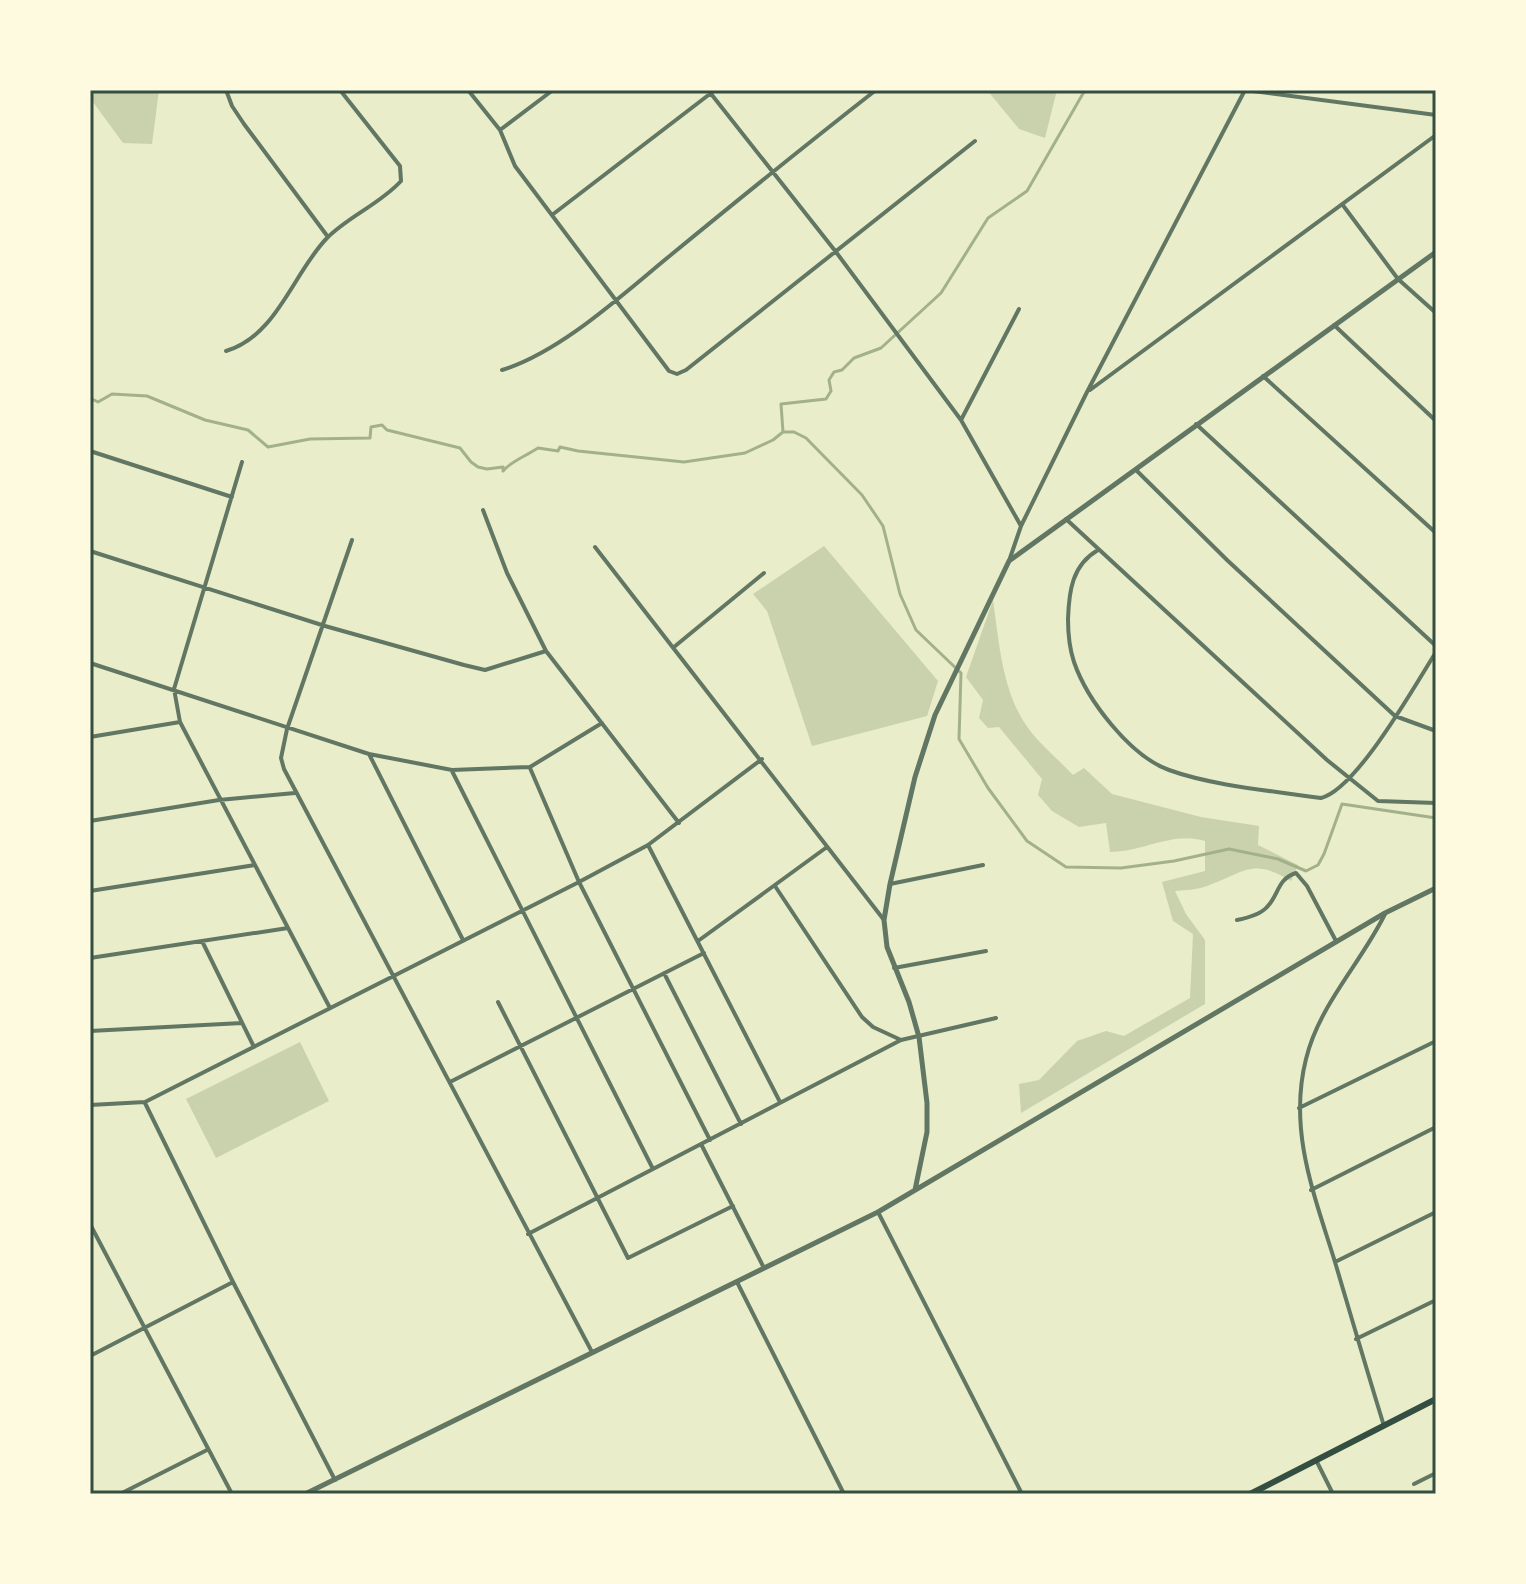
<svg xmlns="http://www.w3.org/2000/svg" width="1526" height="1584" viewBox="0 0 1526 1584" font-family="Poppins,sans-serif">
  <rect width="100%" height="100%" fill="#e9edc9"/>
  <path fill="#cad2ad" d="M90 90H159L152 144 123 143 90 98Z
    M987 90H1057L1045 138 1019 129Z
    M824 546 938 681 927 716 812 746 767 611 753 594Z
    M993 600C999 641 1002 690 1026 725 1038 743 1058 759 1073 775L1084 768 1112 794 1201 817 1259 826 1258 845 1298 865 1291 881C1252 857 1244 873 1207 886 1197 890 1185 890 1175 891L1186 914 1205 940V1004L1021 1113 1019 1084 1039 1080 1077 1041 1106 1031 1124 1036 1190 998 1193 934 1173 921 1162 882 1205 871V841C1172 831 1144 852 1110 852L1106 823 1079 827 1052 811 1038 795 1042 779 999 727 988 728 979 718 983 700 966 677Z
    M300 1042 329 1101 216 1158 186 1099Z"/>
  <g fill="none" stroke-linecap="round" stroke-linejoin="round">
    <path stroke="#a3b18a" stroke-width="3" d="M90 398 98 402 112 394 147 396 205 420 248 430 268 447 310 439 370 438 371 427 382 425 387 430 460 448 471 462 478 467 487 469 503 467V471C510 462 526 456 538 448L558 451 560 447 578 451 684 462 745 453 773 440 783 432 781 404 826 399 831 391 829 380 834 372 842 370 854 358 881 348 941 293 988 218 1027 191 1085 90
      M785 432H794L806 438 862 495 883 526 900 594 916 630 961 673 959 739 988 788 1027 841 1066 867 1121 868 1174 861 1229 849 1278 859 1306 871 1318 865 1324 854 1342 804 1436 818"/>
    <path stroke="#617663" stroke-width="4" d="M226 90 232 106 244 124 328 237
      M468 90 500 130
      M553 90 500 130 515 166 669 371 677 374 686 370 975 141
      M708 90 836 252 961 420 1021 526
      M1245 90 1436 115
      M1342 204 1398 279 1436 313
      M552 215 715 90
      M1334 325 1436 421
      M226 351C277 336 293 273 327 238 349 216 380 204 401 181L400 166 340 90
      M502 370C561 352 623 294 672 254 739 199 807 144 876 90
      M1263 376 1436 533
      M1090 390 1436 135
      M961 420 1019 309
      M1196 424 1436 646
      M90 451 232 497
      M242 462 174 689 180 722 330 1008
      M1136 470 1227 560 1395 716 1436 731
      M483 510 507 573 546 651 679 823
      M1066 519 1327 760 1378 801 1436 803
      M352 540 287 729 281 758 284 769 592 1352
      M595 547 884 920
      M1098 550C1072 565 1069 591 1068 619 1068 634 1069 647 1074 662 1087 700 1130 756 1169 770 1213 786 1274 791 1321 798 1357 789 1415 685 1436 652
      M90 551 325 626 464 665 485 670 546 651
      M1009 561 1021 526 1087 392 1245 90
      M674 647 764 573
      M90 663 369 754 452 770 530 767 602 723
      M90 737 180 722
      M369 754 463 940
      M530 768 579 882 710 1140
      M452 771 653 1169
      M90 821 219 800 295 793
      M648 845 780 1102
      M890 884 983 865
      M775 886 862 1017 873 1027 901 1040
      M90 891 255 865
      M1237 920C1247 918 1260 915 1267 907 1279 895 1277 879 1296 873L1307 886 1336 941
      M202 941 254 1047
      M698 941 827 847
      M90 958 288 928
      M894 968 986 951
      M664 973 741 1124
      M498 1002 628 1258 733 1206
      M90 1031 242 1023
      M450 1082 704 953
      M145 1103 233 1282 335 1480
      M90 1105 145 1102 579 882 648 845 762 759
      M1299 1108 1436 1041
      M701 1144 764 1268
      M1311 1190 1436 1127
      M878 1212 1022 1494
      M90 1224 232 1494
      M528 1234 901 1040 996 1018
      M1335 1262 1436 1212
      M737 1282 844 1494
      M1356 1339 1436 1300
      M90 1356 233 1282
      M1384 1426C1367 1371 1351 1316 1335 1262 1314 1194 1288 1130 1306 1059 1319 1005 1361 963 1385 914
      M1316 1460 1333 1494
      M1414 1484 1436 1473
      M120 1494 207 1450"/>
    <path stroke="#617663" stroke-width="5" d="M915 1190 927 1132V1103L919 1037 909 1002 887 947 884 920 890 884 915 777 935 715 1009 561 1436 252
      M305 1494 878 1212 1385 913 1436 888"/>
    <path stroke="#344e41" stroke-width="6" d="M1250 1494 1436 1399"/>
  </g>
  <rect width="1526" height="1584" fill="none" stroke="#fefae0" stroke-width="184"/>
  <rect x="92" y="92" width="1342" height="1400" fill="none" stroke="#344e41" stroke-width="3"/>
</svg>
